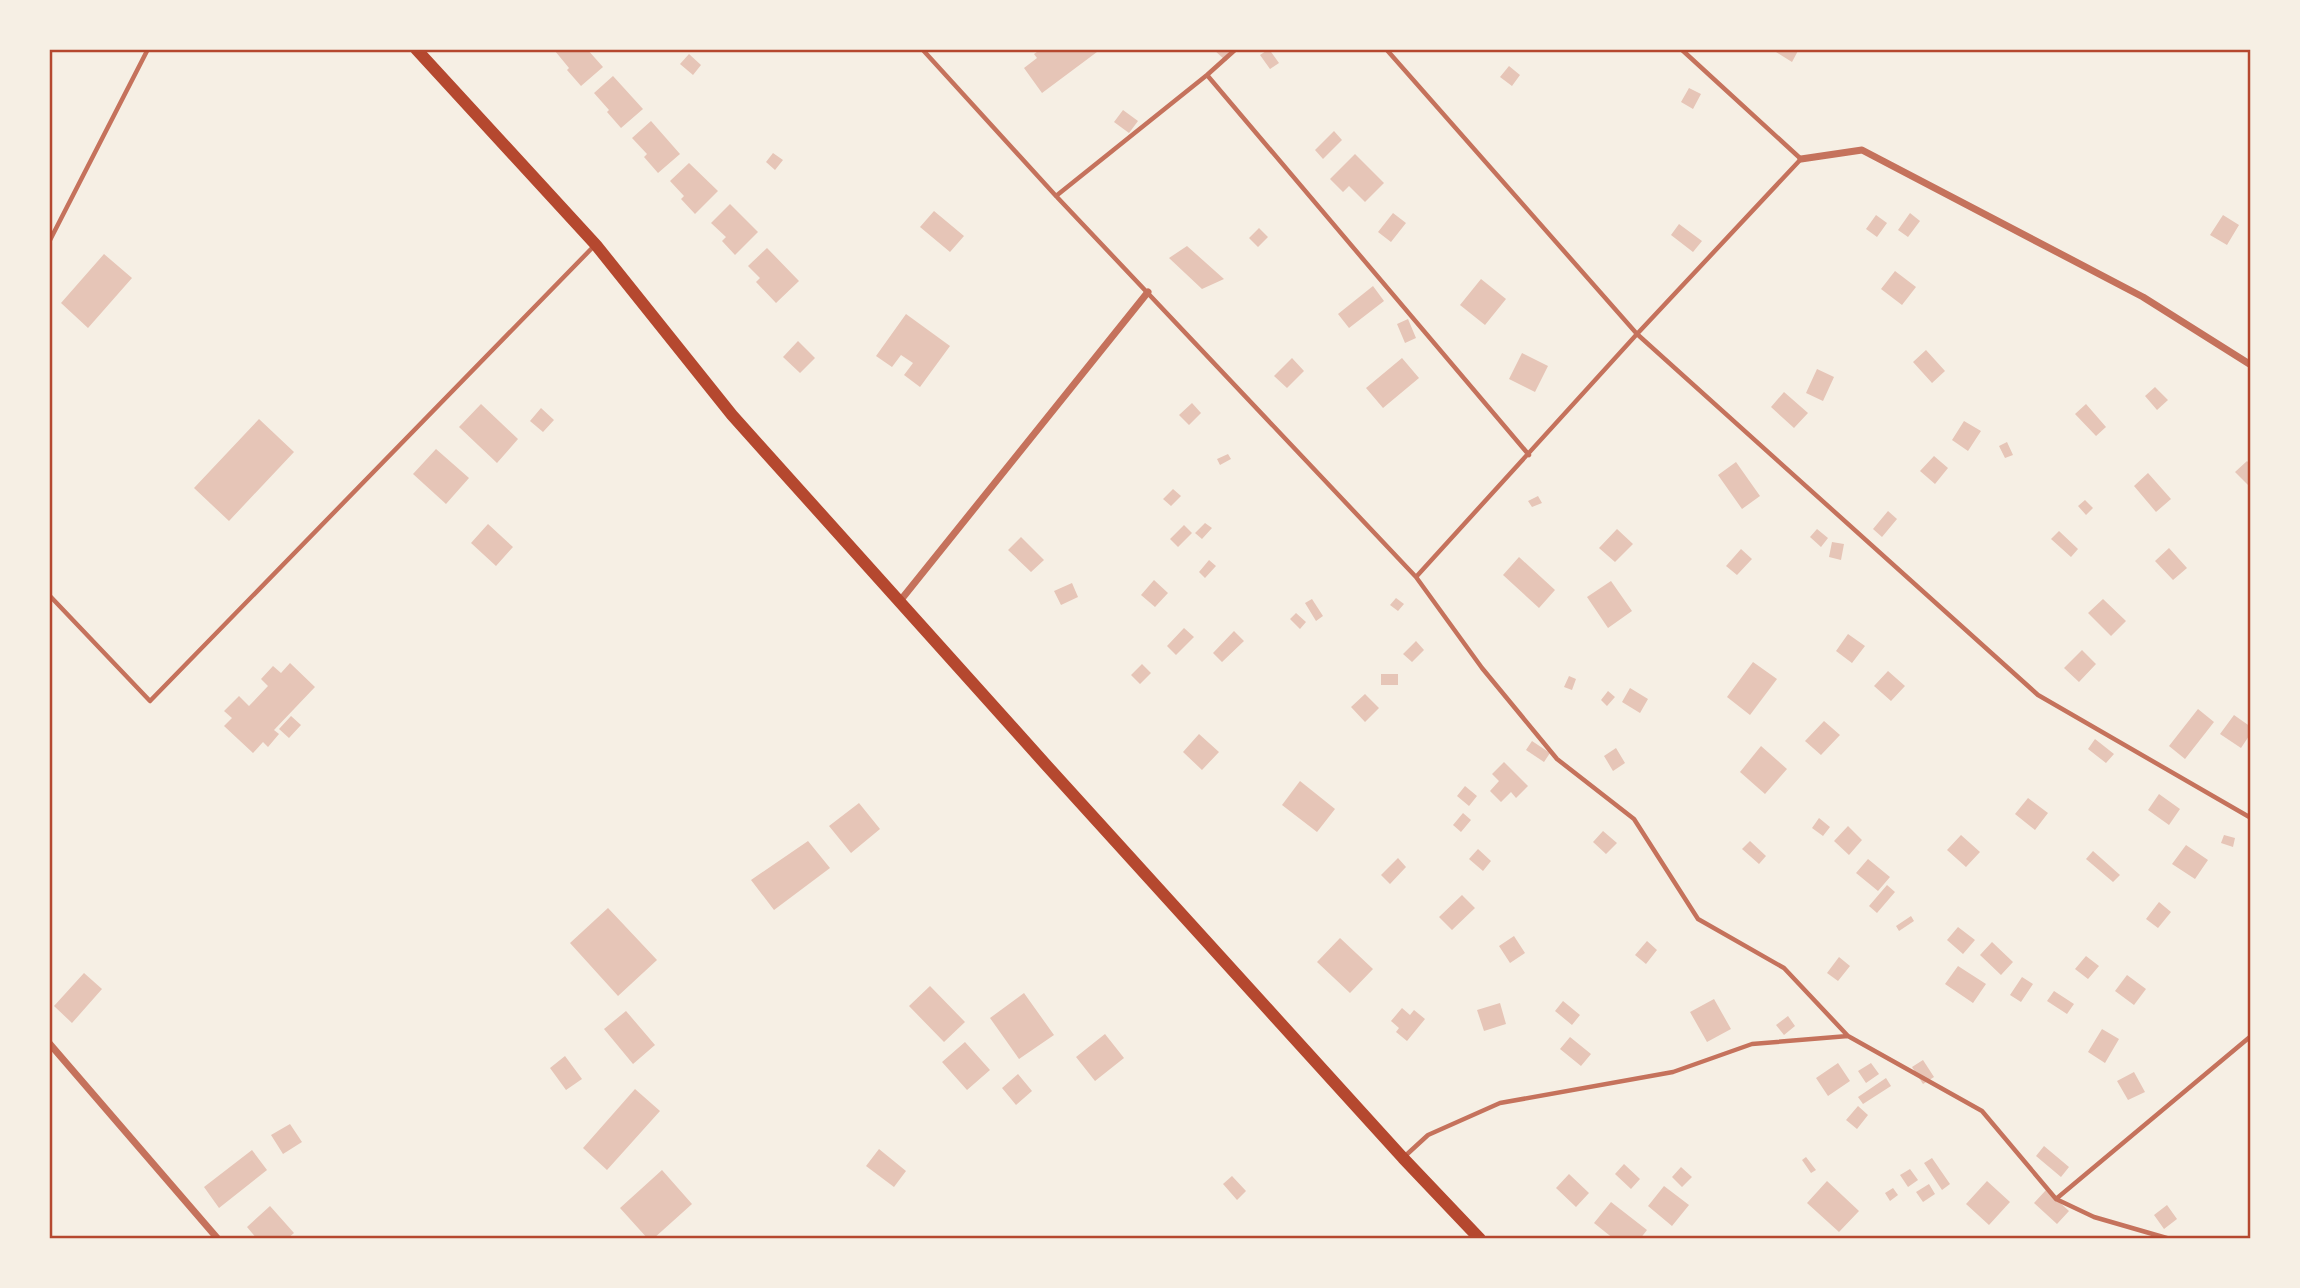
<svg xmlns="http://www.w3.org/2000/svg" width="2300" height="1288" viewBox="0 0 2300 1288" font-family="'Crimson Pro',serif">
  <rect width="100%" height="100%" fill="#f6efe4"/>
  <path fill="#e6c5b7" d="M557 49H587L603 67 581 86 567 70 569 68 555 51Z
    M1041 49H1101L1042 93 1024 68 1037 58 1034 54Z
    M1213 49H1236L1226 61Z
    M1269 49 1279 63 1270 69 1260 55Z
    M1778 49H1799L1792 62 1776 52Z
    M689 54 701 65 693 75 680 64Z
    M1509 66 1520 75 1512 86 1500 77Z
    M613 76 643 109 621 128 607 112 609 110 594 93Z
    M1689 88 1701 94 1693 109 1681 102Z
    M1123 110 1138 121 1129 133 1114 122Z
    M651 121 680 154 658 173 644 157 647 154 632 138Z
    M1334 131 1342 140 1323 159 1315 150Z
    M773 153 783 160 775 170 766 162Z
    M1355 154 1384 183 1365 202 1349 186 1343 192 1330 179Z
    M689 163 718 191 695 214 681 199 684 196 670 181Z
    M730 204 758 232 735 255 722 241 726 237 711 223Z
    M934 211 964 236 950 252 920 227Z
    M1393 213 1406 223 1391 242 1378 232Z
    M1910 213 1920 221 1908 237 1898 230Z
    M1876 215 1887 223 1877 237 1866 229Z
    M2223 215 2239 225 2227 245 2210 235Z
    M1679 224 1702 241 1693 252 1671 235Z
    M1259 228 1268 237 1258 247 1249 238Z
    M1187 246 1224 279 1202 289 1169 258Z
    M767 248 799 281 776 303 756 282 760 278 748 266Z
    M104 254 132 278 88 328 61 303Z
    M1895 271 1916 287 1902 305 1881 289Z
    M1481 279 1506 299 1485 325 1460 305Z
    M1373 286 1384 301 1349 328 1338 314Z
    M906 314 950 346 920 387 904 375 913 363 901 355 892 367 876 356Z
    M1408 319 1416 338 1405 343 1397 324Z
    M798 341 815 358 800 373 783 357Z
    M1926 350 1945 371 1932 383 1913 362Z
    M1522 353 1548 366 1535 392 1509 379Z
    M1292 358 1304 371 1287 388 1274 376Z
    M1402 358 1419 378 1383 408 1366 388Z
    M1817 369 1834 377 1823 401 1806 393Z
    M2155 387 2168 400 2157 410 2145 396Z
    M1784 392 1808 413 1794 428 1771 407Z
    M1192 403 1201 413 1189 425 1179 415Z
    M481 404 518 439 497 463 459 427Z
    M2086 404 2106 427 2096 436 2075 414Z
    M541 408 554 420 543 432 530 421Z
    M259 419 294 452 229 521 194 488Z
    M1964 421 1981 431 1968 451 1952 440Z
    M2007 442 2013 455 2005 458 1999 446Z
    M436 449 469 478 446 504 413 474Z
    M1228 454 1231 459 1220 465 1217 459Z
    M1934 456 1948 468 1935 484 1920 471Z
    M2247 461 2251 465V488L2235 472Z
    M1736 462 1760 496 1742 509 1718 475Z
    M2148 473 2171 499 2156 512 2134 486Z
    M1173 489 1181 496 1171 506 1163 499Z
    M1538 496 1542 503 1532 507 1528 501Z
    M2085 500 2093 508 2086 515 2078 506Z
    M1888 511 1897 519 1882 537 1873 529Z
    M1205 523 1212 528 1202 539 1195 533Z
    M488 524 513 547 496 566 471 543Z
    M1184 525 1192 533 1178 547 1170 539Z
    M1617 529 1633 544 1615 562 1599 548Z
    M1817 529 1828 538 1821 547 1810 537Z
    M2059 531 2078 549 2071 557 2051 539Z
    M1021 537 1044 560 1031 572 1008 550Z
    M1832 542 1844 544 1841 560 1829 557Z
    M2169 548 2187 568 2173 580 2155 561Z
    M1741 549 1752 559 1737 575 1726 566Z
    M1519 557 1555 590 1539 608 1503 575Z
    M1209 560 1216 566 1205 578 1199 572Z
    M1154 580 1168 593 1155 607 1141 595Z
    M1611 581 1632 611 1608 628 1587 597Z
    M1072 583 1078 597 1061 605 1054 591Z
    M1396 598 1404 604 1398 611 1390 605Z
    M1312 599 1323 616 1316 621 1305 603Z
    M2103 599 2126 621 2111 636 2088 613Z
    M1296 613 1306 622 1300 629 1290 619Z
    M1184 628 1194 637 1176 655 1167 646Z
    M1234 631 1244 641 1222 662 1213 653Z
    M1848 634 1865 646 1852 663 1836 651Z
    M1416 641 1424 650 1412 662 1403 654Z
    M2082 650 2096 664 2079 682 2064 668Z
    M1753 662 1777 679 1750 715 1727 697Z
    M290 663 315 687 274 730 279 734 268 747 263 742 253 753 224 726 232 718 224 711 239 696 249 706 268 686 261 679 273 666 281 673Z
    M1142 664 1151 673 1140 684 1131 675Z
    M1888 671 1905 686 1891 701 1874 686Z
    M1381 674H1398V685H1381Z
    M1569 676 1576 679 1572 690 1564 687Z
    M1630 688 1648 699 1640 713 1622 702Z
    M1608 691 1615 697 1607 706 1601 700Z
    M1365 694 1379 708 1365 722 1351 707Z
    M2198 709 2214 722 2185 759 2169 746Z
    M2234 715 2251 727V733L2241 748 2220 734Z
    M291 716 301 725 289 738 279 729Z
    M1824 721 1840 735 1821 755 1805 741Z
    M1199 734 1219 752 1202 770 1183 752Z
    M2095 739 2114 754 2106 763 2088 749Z
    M1532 741 1550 753 1544 762 1526 750Z
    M1761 746 1787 769 1765 794 1740 772Z
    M1616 748 1625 763 1613 771 1604 756Z
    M1504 762 1528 786 1516 798 1511 792 1501 802 1490 791 1499 781 1492 774Z
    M1300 781 1335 809 1317 832 1282 805Z
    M1465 786 1477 796 1469 806 1457 796Z
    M2159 794 2180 809 2169 825 2148 810Z
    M2028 798 2048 813 2035 830 2015 814Z
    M859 803 880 829 851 853 829 826Z
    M1463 813 1471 820 1461 832 1453 825Z
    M1819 818 1830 827 1823 836 1812 828Z
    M1848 826 1862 840 1849 855 1834 841Z
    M1603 831 1617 843 1606 854 1593 842Z
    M1961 835 1980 852 1966 867 1947 850Z
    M2224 835 2235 838 2233 847 2221 843Z
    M808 841 830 868 774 910 751 880Z
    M1750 841 1766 856 1759 864 1742 849Z
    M2186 845 2208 860 2195 879 2172 864Z
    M1478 849 1491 861 1483 871 1469 859Z
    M2093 851 2120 875 2113 882 2086 859Z
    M1398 858 1406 867 1390 884 1381 875Z
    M1868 859 1890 877 1878 891 1856 873Z
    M1887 885 1895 892 1877 913 1869 906Z
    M1462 895 1475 908 1452 930 1439 917Z
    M2159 902 2171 912 2158 928 2146 919Z
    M608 908 657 960 618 996 570 943Z
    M1911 916 1914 921 1899 931 1896 926Z
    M1958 927 1975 940 1963 954 1947 940Z
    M1514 936 1525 953 1510 963 1499 946Z
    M1340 938 1373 969 1350 993 1317 962Z
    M1647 941 1657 950 1646 964 1635 955Z
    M1992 942 2013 962 2001 975 1980 955Z
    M2086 956 2099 966 2088 979 2075 969Z
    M1839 957 1850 966 1838 981 1827 973Z
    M1958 966 1986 984 1973 1003 1945 984Z
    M84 973 102 989 72 1023 54 1006Z
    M2127 975 2146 989 2134 1005 2115 991Z
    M2022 977 2033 984 2021 1002 2010 995Z
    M930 986 965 1022 944 1042 909 1006Z
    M2054 991 2074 1004 2067 1014 2047 1001Z
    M1024 993 1054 1035 1019 1059 990 1018Z
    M1714 999 1731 1029 1707 1042 1690 1012Z
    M1563 1001 1580 1015 1572 1025 1555 1011Z
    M1500 1003 1506 1024 1484 1031 1477 1010Z
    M1402 1008 1410 1015 1414 1010 1425 1019 1407 1041 1396 1032 1399 1028 1391 1021Z
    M626 1011 655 1045 633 1064 604 1029Z
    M1788 1016 1795 1026 1784 1035 1776 1025Z
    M2102 1029 2119 1039 2105 1063 2088 1052Z
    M1105 1034 1124 1058 1095 1081 1076 1057Z
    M1570 1037 1591 1054 1581 1066 1560 1049Z
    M965 1042 990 1070 967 1090 942 1062Z
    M565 1056 582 1079 566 1090 550 1068Z
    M1923 1060 1934 1077 1923 1084 1912 1067Z
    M1838 1063 1850 1081 1828 1096 1816 1078Z
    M1871 1063 1879 1074 1866 1083 1858 1071Z
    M2134 1072 2145 1092 2128 1100 2117 1081Z
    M1018 1074 1032 1091 1016 1105 1002 1088Z
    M1886 1078 1891 1086 1863 1104 1858 1097Z
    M635 1089 660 1111 607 1170 583 1148Z
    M1858 1106 1868 1115 1857 1129 1846 1120Z
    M290 1124 302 1142 283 1154 271 1135Z
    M2044 1146 2069 1167 2061 1177 2036 1156Z
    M879 1149 906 1171 894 1187 866 1166Z
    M252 1150 267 1170 219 1208 204 1187Z
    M1806 1157 1816 1170 1811 1173 1802 1160Z
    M1932 1158 1950 1184 1942 1190 1924 1163Z
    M1624 1164 1640 1179 1631 1189 1615 1174Z
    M1681 1167 1692 1177 1682 1187 1672 1177Z
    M1910 1169 1918 1180 1908 1187 1900 1175Z
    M662 1170 692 1204 653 1239H648L620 1208Z
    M1569 1174 1589 1193 1576 1207 1556 1188Z
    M1232 1176 1246 1191 1237 1200 1223 1184Z
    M1827 1181 1859 1211 1839 1232 1807 1203Z
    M1987 1181 2010 1202 1989 1225 1966 1204Z
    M1929 1184 1935 1194 1923 1202 1916 1192Z
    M1664 1186 1689 1205 1672 1226 1648 1206Z
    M1893 1188 1898 1195 1890 1201 1885 1193Z
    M2046 1190 2069 1211 2057 1224 2034 1203Z
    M1611 1202 1647 1230 1640 1239H1614L1594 1223Z
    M2167 1205 2177 1219 2164 1229 2154 1215Z
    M270 1206 294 1233 287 1239H257L247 1227Z"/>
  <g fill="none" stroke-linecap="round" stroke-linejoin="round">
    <path stroke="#c5725c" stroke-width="4.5" d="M922 49 1056 196 1416 577 1637 334 1801 159 1681 49
      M1386 49 1637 334 2038 695 2251 818
      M1207 75 1529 455
      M1056 196 1207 75 1236 49
      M49 242 148 49
      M1416 577 1482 668 1557 759 1634 819 1698 919 1784 968 1848 1036
      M49 595 150 701 594 246
      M1404 1157 1428 1135 1500 1103 1673 1072 1752 1044 1848 1036 1982 1111 2056 1199 2094 1217 2170 1239
      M2056 1199 2251 1036"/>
    <path stroke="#c5725c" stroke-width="7" d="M1801 159 1862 150 2143 297 2251 365
      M900 601 1148 292
      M49 1043 218 1239"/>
    <path stroke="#b5482f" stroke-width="12" d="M416 49 596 245 732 415 1048 767 1403 1158 1480 1239"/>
  </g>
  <rect width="2300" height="1288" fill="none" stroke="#f6efe4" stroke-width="102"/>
  <rect x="51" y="51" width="2198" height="1186" fill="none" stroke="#b5482f" stroke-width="2.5"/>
</svg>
